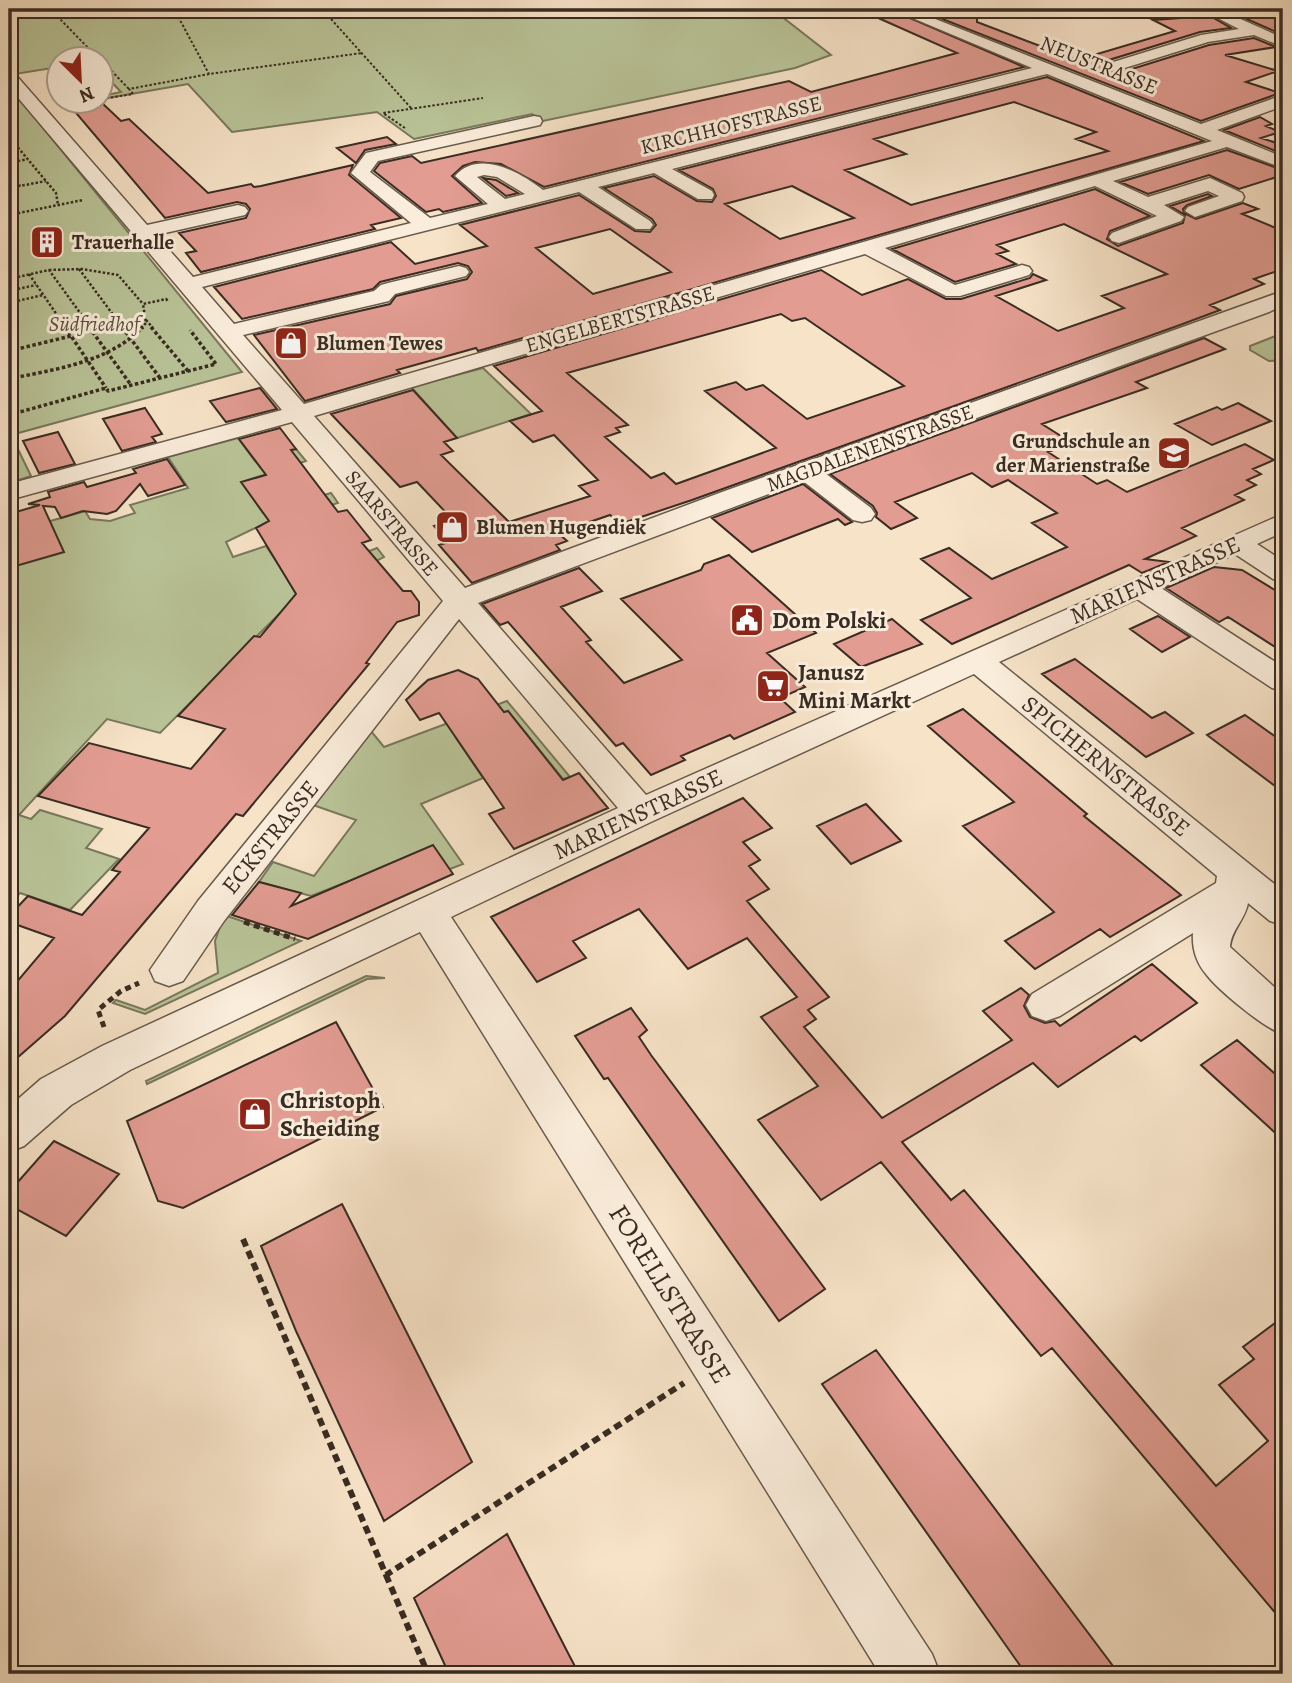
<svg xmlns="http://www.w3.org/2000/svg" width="1292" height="1683" viewBox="0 0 1292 1683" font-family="Alegreya,serif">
  <rect width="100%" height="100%" fill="#f7e3c8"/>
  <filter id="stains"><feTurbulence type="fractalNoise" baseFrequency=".00286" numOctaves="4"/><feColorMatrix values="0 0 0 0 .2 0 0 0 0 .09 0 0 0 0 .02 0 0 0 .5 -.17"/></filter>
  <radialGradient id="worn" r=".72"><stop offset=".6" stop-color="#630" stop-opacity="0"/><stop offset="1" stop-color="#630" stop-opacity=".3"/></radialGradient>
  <path fill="#b9c498" stroke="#79785d" stroke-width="2" d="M9 9H772L831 55 795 68 543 121 532 114 414 139 377 112 232 132 188 84 102 99V96L121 92 102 72V60H60L59 67 15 74 9 67Z
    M9 86 242 372 11 435 31 476 9 483Z
    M1283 333V360L1269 361 1250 350V346Z
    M483 368 531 414 457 438 411 387Z
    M238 438 255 461 296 449 306 461 242 482 263 513 331 493 338 503 253 529 226 542 233 557 266 546 284 573 316 572 377 548 384 557 284 609 160 733 107 719 19 815 31 819 40 810 102 829 86 848 119 859 70 910 20 893 9 905V533L85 511 90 519 110 521 135 513 130 505 188 488 168 457Z
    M507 701 570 777 563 779 508 711 496 715 501 721 456 738 483 778 421 804 463 864 450 869 367 874 311 896 259 882 273 862 314 876 356 820 313 805 371 731 384 747Z
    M224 915 301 941 145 1014 113 1003 116 1000 145 1010 218 973 215 941Z
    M366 976 385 978 367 979 147 1084 146 1081Z"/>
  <path fill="#e29c92" stroke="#392c22" stroke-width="2" fill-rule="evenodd" d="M858 9H889L1024 67 544 187 501 164 475 162 463 166 452 176 482 203 443 212 439 209 426 212 374 171 380 163 412 156 421 163 789 81 811 92 957 53Z
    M917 9H977V22L1077 60 1175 31 1153 20 1181 18 1163 9H1198L1231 28 1200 32 1109 60 1105 64 1106 68 1116 74 1209 45 1254 38 1276 47 1225 55 1278 71 1246 82 1280 93 1201 121Z
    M1224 9H1283V35Z
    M1047 77 1204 141 478 351 476 348 397 370 400 373 305 401 254 335 390 304 396 296 467 279 472 272 468 266 458 263 380 282 373 289 242 319 214 287 391 242 415 264 487 246 460 225 579 195 635 231 650 232 656 225 652 219 604 188 654 176 697 201 712 202 716 196 713 189 679 170ZM1014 102 1096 132 1076 139 1108 151 911 205 845 170 906 154 874 139ZM792 186 854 218 780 239 725 204ZM610 229 671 272 593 294 536 248Z
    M101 102 121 121 129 119 208 193 251 184 254 187 261 186 353 165 349 175 401 218 371 225 375 229 201 272 186 253 196 251 179 233 246 218 250 209 246 204 237 202 165 218 71 107Z
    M1260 117 1272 124 1266 126 1280 132 1261 138 1283 145V154L1224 130Z
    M387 137 396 144 365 150 356 163 337 148Z
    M1227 150 1283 170V175L1239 189 1209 175 1148 194 1120 182Z
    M483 178 496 180 518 193 506 196Z
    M1095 189 1150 216 1110 231 1107 239 1118 246 1183 223 1185 215 1170 206 1208 194 1212 196 1187 205 1183 209 1184 213 1196 219 1243 203 1258 209 1242 214 1283 231V269L1254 279 1264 284 1210 305 1220 310 1180 325 692 500 620 524 610 515 558 533 567 541 556 545 560 550 472 583 439 545 449 542 434 526 453 520 417 482 400 487 331 414 413 390 457 438 444 442 453 451 441 455 509 522 590 496 579 486 598 480 554 435 533 442 510 421 542 411 494 366 821 270 862 295 908 279 946 299H961L1030 278 1033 274 1046 280 996 296 1058 331 1124 308 1102 296 1167 274 1064 224 997 245 1008 251 997 254 1016 264 955 282 892 249ZM781 314 792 321 805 318 904 386 807 419 763 385 746 390 736 382 705 391 776 448 676 484 664 473 651 478 605 437 620 432 616 428 628 425 567 373Z
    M1204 338 1225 349 1136 382 1147 388 1042 424 1072 443 1048 452 1097 484 1107 480 1127 492 1245 444 1274 460 1253 469 1261 474 1247 480 1256 485 1235 495 1244 500 1182 528 1196 536 1145 559 1169 562 1142 573 1129 565 952 644 921 620 971 598 921 559 949 548 992 579 1067 547 1032 523 1057 513 1008 480 992 487 972 473 895 502 917 518 891 529 876 517 877 513 873 506 830 474Z
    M260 388 277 409 226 422 210 401Z
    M1238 403 1271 421 1212 445 1175 424 1217 407 1222 410Z
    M145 408 162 434 152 437 156 442 122 451 103 419Z
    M280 428 296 449 291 450 338 512 347 510 371 540 362 543 403 591H411L419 602V615L397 622 366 663 369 664 243 816 236 814 65 1016 9 1065V991L54 938 9 922V916L28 896 82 915 120 872 112 870 149 828 38 796 89 743 191 769 225 729 178 716 254 636 260 637 296 594 256 528 269 521 241 482 266 475 239 439Z
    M58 432 75 464 39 473 23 441Z
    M167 459 185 485 148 496 140 484 116 511 107 514 83 511 61 518 55 507 43 506 64 552 9 568V514L40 505 28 504 50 497 48 492 84 482 87 487 136 473 133 469Z
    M803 484 852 522 845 525 838 519 752 552 712 518Z
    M729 555 816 633 767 653 805 687 780 698 795 712 734 739 730 735 681 756 685 760 651 775 623 743 616 746 508 622 500 625 482 604 579 568 602 591 561 607 591 640 586 642 624 683 682 660 621 599 701 570 704 564Z
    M1214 567 1242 570 1283 595V652L1228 617 1219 622 1166 588Z
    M1158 616 1190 637 1162 652 1130 629Z
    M892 619 922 644 861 667 834 644Z
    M1075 659 1152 718 1165 712 1193 733 1146 757 1042 674Z
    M458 670 478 679 504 712 508 711 563 780 579 773 608 808 514 849 489 814 504 808 439 713 420 720 406 700 428 680Z
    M963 709 1087 814 1084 816 1181 895 1110 937 1100 929 1035 969 1005 941 1054 912 963 826 1014 802 928 726Z
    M1245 715 1283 742V792L1207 735Z
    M743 798 772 828 743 842 760 860 749 866 769 889 747 901 829 997 808 1010 816 1019 804 1027 882 1118 1012 1040 983 1011 1021 988 1029 995 1024 1006 1030 1017 1045 1023 1055 1021 1060 1026 1152 964 1197 1003 1141 1041 1135 1036 1058 1087 1033 1063 902 1142 951 1200 964 1190 1216 1486 1268 1441 1219 1385 1254 1359 1243 1347 1283 1317V1622L1052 1348 1041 1356 881 1162 821 1200 758 1120 818 1086 761 1017 797 997 747 938 688 969 639 909 573 941 586 958 537 982 491 917Z
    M866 804 901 841 851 864 817 826Z
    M433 845 453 874 308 939 232 915 259 882 301 893 291 906Z
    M631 1008 647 1030 639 1037 651 1055 825 1289 779 1321 608 1078 604 1079 575 1036Z
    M336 1022 383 1107 183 1208 158 1201 127 1121Z
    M1237 1040 1283 1081V1140L1201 1065Z
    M54 1141 119 1174 66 1236 9 1205V1192Z
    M342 1204 472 1462 384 1521 296 1331 261 1246Z
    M876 1350 944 1441 1119 1674H1026L822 1384Z
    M507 1534 569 1655 579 1674H449L414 1598Z"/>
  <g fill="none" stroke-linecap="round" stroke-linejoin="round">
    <g stroke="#685a4c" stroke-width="3">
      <path id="minor" d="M891 9H910L1201 124 1283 95V106L1217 130 1283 157V168L1227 147 1113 181 1148 197 1210 178 1242 193 1244 197 1242 201 1195 217 1185 211 1188 207 1219 196 1208 191 1164 205 1184 217 1181 221 1119 243 1112 241 1109 237 1112 233 1157 216 1095 186 885 248 955 285 1022 265 1029 267 1032 271 1029 275 960 296H946L865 254 314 416 465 588 722 492 1283 291V305L1269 312 825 473 871 508 875 514 871 520 862 522 853 520 803 481 478 603 646 795 1283 514V532L1257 544 1283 561V581L1273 579 1235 554 1161 588 1283 667V691L1272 688 1137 599 999 662 1283 891V925L1270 921 1248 903C1245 920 1231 930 1230 947L1283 995V1034C1265 1029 1218 990 1206 974 1196 962 1192 948 1193 933L1060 1016 1046 1021 1032 1016 1026 1005 1032 994 1216 883 1217 876 974 674 653 821 451 917 932 1654 940 1674H880L420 932 130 1070 71 1105 24 1146 9 1152V1107L41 1079 102 1046 618 808 459 619 224 921 183 981 169 986 155 981 150 970 198 901 443 601 292 422 9 500V484L282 410 9 87V72L15 74 147 225 238 205 245 207 248 211 245 215 156 235 193 277 411 223 351 173 366 153 534 116 540 117 542 121 540 125 378 161 370 172 430 218 488 204 455 176C479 148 521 173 543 190L1032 68ZM1047 74 1212 141 304 404 243 335 389 301 395 294 466 276 469 272 466 268 459 266 388 283 381 285 374 291 234 324 202 287 579 192 636 229H650L653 225 650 221 598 187 654 173 698 199H712L714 195 712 191 672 169ZM484 175 497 177 525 194 505 199 477 177Z
        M1200 9H1218L1283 38V47L1254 35 1208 42 1115 71 1107 66 1110 63 1201 35 1239 29Z"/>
    </g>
    <path stroke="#392c22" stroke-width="2" stroke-dasharray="2.5 2" stroke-linecap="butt" d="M174 9 209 74
      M322 9 411 108
      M100 60 57 16 106 9
      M102 61 129 89
      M102 99 133 94 129 89 209 74 362 53
      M63 106 88 102
      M405 128 383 113 483 98
      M9 136 17 146"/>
    <path stroke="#392c22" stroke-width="2.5" stroke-dasharray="2.5 2" stroke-linecap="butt" d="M15 144 56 193 58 205
      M9 163 28 159
      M9 180 16 179 20 186
      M9 188 46 181
      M9 215 83 200
      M79 269 123 328
      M49 270 82 269 118 275 143 304
      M29 274 66 328
      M9 279 49 270 91 328
      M9 291 36 285
      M9 303 43 295
      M146 320 153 328
      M141 328 146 323 143 304 166 299 168 301"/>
    <path stroke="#392c22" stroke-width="3.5" stroke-dasharray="3.5 2.5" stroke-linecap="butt" d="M65 327 106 388
      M89 327 131 385
      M122 327 160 378
      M151 327 188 371
      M9 351 71 336
      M9 379C55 369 108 363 143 327
      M9 415 106 388 108 391 216 364 190 330"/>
    <path stroke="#392c22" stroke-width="5" stroke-dasharray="6 4.5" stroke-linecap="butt" d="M244 922 295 939
      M104 1027 98 1010 121 991 139 983"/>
    <path stroke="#392c22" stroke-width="6" stroke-dasharray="8 5" stroke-linecap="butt" d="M243 1239 386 1575 684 1383
      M386 1575 428 1674"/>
    <use href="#minor" fill="#faeddb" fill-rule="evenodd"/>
  </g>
  <defs>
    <g id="building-square" transform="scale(1.75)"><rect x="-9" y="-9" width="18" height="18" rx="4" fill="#8f2418" stroke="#faeddb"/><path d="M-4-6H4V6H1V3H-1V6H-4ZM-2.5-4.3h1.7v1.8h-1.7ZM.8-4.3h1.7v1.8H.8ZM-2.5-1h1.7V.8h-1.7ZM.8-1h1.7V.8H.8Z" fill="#fff"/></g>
    <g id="shop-square" transform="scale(1.75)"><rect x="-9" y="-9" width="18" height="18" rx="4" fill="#8f2418" stroke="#faeddb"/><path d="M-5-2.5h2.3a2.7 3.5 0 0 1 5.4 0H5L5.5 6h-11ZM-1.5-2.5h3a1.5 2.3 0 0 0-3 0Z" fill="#fff"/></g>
    <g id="school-square" transform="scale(1.75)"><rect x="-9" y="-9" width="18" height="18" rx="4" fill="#8f2418" stroke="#faeddb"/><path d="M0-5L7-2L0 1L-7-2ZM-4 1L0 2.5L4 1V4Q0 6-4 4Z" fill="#fff"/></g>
    <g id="civic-square" transform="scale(1.75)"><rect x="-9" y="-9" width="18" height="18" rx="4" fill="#8f2418" stroke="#faeddb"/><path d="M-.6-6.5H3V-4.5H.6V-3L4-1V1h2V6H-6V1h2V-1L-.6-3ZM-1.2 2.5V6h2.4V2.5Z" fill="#fff"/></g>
    <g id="supermarket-square" transform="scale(1.75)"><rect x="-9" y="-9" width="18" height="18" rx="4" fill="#8f2418" stroke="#faeddb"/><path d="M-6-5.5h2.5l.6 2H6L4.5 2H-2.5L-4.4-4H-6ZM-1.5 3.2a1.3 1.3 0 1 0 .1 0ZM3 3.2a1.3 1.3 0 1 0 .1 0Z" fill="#fff"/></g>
  </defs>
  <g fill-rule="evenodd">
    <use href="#building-square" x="47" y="242"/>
    <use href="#shop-square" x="291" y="343"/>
    <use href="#school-square" x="1174" y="453"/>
    <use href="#shop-square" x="452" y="527"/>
    <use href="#civic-square" x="747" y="620"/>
    <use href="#supermarket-square" x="773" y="686"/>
    <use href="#shop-square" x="255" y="1114"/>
  </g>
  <g text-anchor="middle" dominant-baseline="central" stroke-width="6" stroke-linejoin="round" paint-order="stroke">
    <g font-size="21" fill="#392c22" stroke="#faeddb">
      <text transform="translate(1099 65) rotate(22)">NEUSTRASSE</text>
      <text transform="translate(731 125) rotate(-14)">KIRCHHOFSTRASSE</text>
      <text transform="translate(620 319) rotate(-16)">ENGELBERTSTRASSE</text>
      <text transform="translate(870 448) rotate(-20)">MAGDALENENSTRASSE</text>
      <text transform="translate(392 523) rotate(50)">SAARSTRASSE</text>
    </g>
    <g font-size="21" font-weight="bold" fill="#392c22" stroke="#faeddb" text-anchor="start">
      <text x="72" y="242">Trauerhalle</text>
      <text x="316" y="343">Blumen Tewes</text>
      <text x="1150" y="441" text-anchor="end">Grundschule an<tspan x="1150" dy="24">der Marienstraße</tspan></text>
      <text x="476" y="527">Blumen Hugendiek</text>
    </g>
    <g font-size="21" font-style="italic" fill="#595240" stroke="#faeddb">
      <text x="94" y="324">Südfriedhof</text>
    </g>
    <g font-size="24" fill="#392c22" stroke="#faeddb">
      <text transform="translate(1155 580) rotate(-24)">MARIENSTRASSE</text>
      <text transform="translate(1106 766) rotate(39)">SPICHERNSTRASSE</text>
      <text transform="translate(638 814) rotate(-25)">MARIENSTRASSE</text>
      <text transform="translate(270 837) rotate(-51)">ECKSTRASSE</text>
    </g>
    <g font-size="24" font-weight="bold" fill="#392c22" stroke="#faeddb" text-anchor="start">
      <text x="772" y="620">Dom Polski</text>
      <text x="798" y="672">Janusz<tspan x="798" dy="28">Mini Markt</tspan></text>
      <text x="280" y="1100">Christoph<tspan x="280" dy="28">Scheiding</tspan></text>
    </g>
    <g font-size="28" fill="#392c22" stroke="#faeddb">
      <text transform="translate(670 1294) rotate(58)">FORELLSTRASSE</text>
    </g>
  </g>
  <rect width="1292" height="1683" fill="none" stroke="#f7e3c8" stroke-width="35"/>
  <rect x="10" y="10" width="1271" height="1662" fill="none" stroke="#392c22" stroke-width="3.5"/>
  <rect x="18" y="18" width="1257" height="1648" fill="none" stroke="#392c22" stroke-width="2"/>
  <g transform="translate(80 80) rotate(156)"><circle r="33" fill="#faeddb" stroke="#ada091" stroke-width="2"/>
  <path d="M0-5L12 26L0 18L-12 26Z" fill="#8f2418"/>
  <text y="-10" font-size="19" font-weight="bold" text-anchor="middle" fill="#392c22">N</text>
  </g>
  <rect width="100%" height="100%" filter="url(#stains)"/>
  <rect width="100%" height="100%" fill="url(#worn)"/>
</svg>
